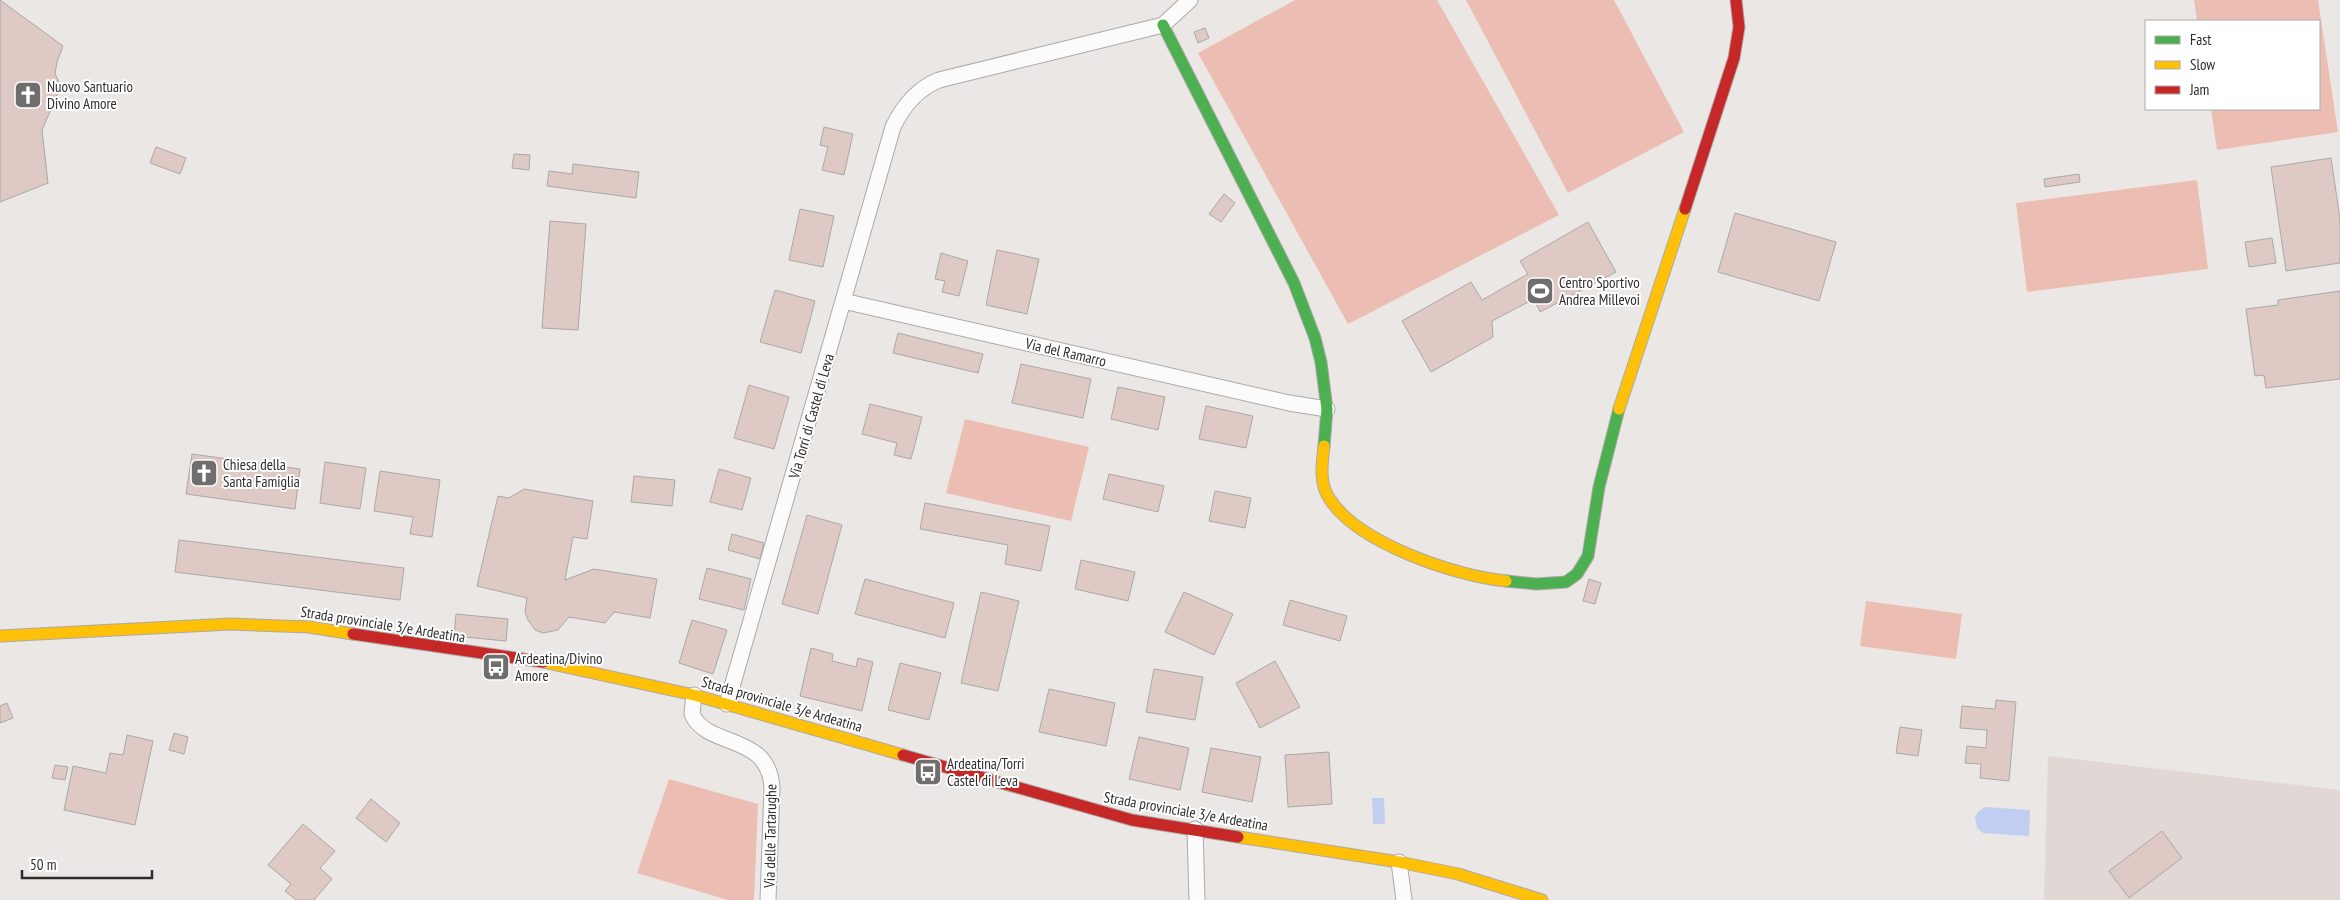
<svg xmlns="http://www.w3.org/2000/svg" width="2340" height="900" viewBox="0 0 2340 900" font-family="'PT Sans Narrow',sans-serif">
  <rect width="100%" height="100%" fill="#eae7e5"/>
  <path fill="#e1d8d5" d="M2048 756 2340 790V900H2044Z"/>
  <path fill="#ecbeb3" d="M1295 0H1437L1559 215 1348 324 1198 53Z
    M1466 0H1614L1684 132 1568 193Z
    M2194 0H2318L2338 132 2217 150 2211 109H2319V21H2197Z
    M2197 180 2208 269 2027 292 2016 203Z
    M965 419 1089 447 1071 521 946 493Z
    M1866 601 1962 614 1956 659 1860 646Z
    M669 779 758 804 754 900H728L637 873Z"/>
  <path fill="#c1cef2" d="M1372 798H1384L1385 824H1373Z
    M1985 807 2030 810 2029 836 1983 833 1977 828 1975 817 1978 812Z"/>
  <path fill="#dec9c5" stroke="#aaa8a7" d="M0 0 63 46 57 62 55 74 61 86 42 130 48 183 0 202Z
    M1205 28 1209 38 1198 43 1194 32Z
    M824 127 853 134 844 175 822 170 828 147 820 145Z
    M156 147 186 158 180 174 150 163Z
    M514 154 530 155 529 170 512 168Z
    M2331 158 2340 219V263L2286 271 2271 167Z
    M573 164 639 172 636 198 547 186 549 171 572 174Z
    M2079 174 2080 182 2045 187 2044 179Z
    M1224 194 1235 203 1221 222 1209 214Z
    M800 209 834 216 823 267 789 260Z
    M1735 213 1836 242 1819 301 1718 272Z
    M550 221 586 224 578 330 542 328Z
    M1588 222 1616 272 1540 312 1534 299 1492 321 1493 337 1431 372 1402 321 1471 282 1482 300 1528 274 1520 261Z
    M2272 238 2276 263 2249 267 2245 242Z
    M997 250 1039 259 1027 314 986 305Z
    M941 253 968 261 959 296 942 292 945 281 935 279Z
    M775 290 815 301 801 353 760 342Z
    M2340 291V379L2266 388 2264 375 2255 376 2246 309 2278 305V300Z
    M898 333 983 354 978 373 893 353Z
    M1021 364 1091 379 1083 418 1012 403Z
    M749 385 789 397 774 449 734 438Z
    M1118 387 1165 397 1158 430 1111 419Z
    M870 404 922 417 911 459 894 455 897 443 862 434Z
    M1206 406 1253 416 1246 448 1199 439Z
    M192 454 300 469 295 509 186 494Z
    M325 462 366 468 360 509 320 503Z
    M719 469 751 478 742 510 710 502Z
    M380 471 440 480 432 537 410 534 413 517 374 511Z
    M1109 474 1164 486 1158 512 1103 499Z
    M634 476 675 480 672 506 631 502Z
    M524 489 593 501 587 539 573 537 565 580 594 569 657 579 650 618 614 612 605 623 569 617 558 630 543 633 535 630 528 620 525 612 527 598 477 586 498 496 509 498Z
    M1215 491 1251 498 1245 528 1209 521Z
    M925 503 1050 526 1041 571 1005 564 1008 545 920 529Z
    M807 515 842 525 818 614 782 604Z
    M732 534 764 543 760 559 728 550Z
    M179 540 404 568 400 600 175 572Z
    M1081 560 1135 572 1128 601 1075 589Z
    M707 568 751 579 744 610 699 599Z
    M865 579 954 603 945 638 855 614Z
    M1589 579 1601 583 1595 604 1583 601Z
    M981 592 1019 601 998 691 961 683Z
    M1184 592 1233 614 1214 655 1165 632Z
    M1290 600 1347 616 1340 641 1283 625Z
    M456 614 508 619 506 641 454 636Z
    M692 620 727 630 713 674 679 663Z
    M811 648 833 654 832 661 856 667 858 658 873 662 862 711 800 696Z
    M1275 661 1300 707 1260 728 1236 683Z
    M900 663 941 673 929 720 888 710Z
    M1154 669 1203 677 1195 720 1146 712Z
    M1049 689 1115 703 1106 746 1039 732Z
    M1996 700 2016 702 2009 781 1980 778 1981 764 1965 763 1967 746 1986 748 1987 730 1960 728 1962 706 1995 709Z
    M7 703 13 718 0 723V706Z
    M1900 727 1922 730 1918 756 1896 753Z
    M174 733 188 737 184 754 169 750Z
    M127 735 153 741 135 825 64 810 73 766 106 773 110 753 123 755Z
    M1139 737 1189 748 1180 790 1129 779Z
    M1211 748 1261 757 1252 802 1202 792Z
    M1329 752 1332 804 1288 807 1285 755Z
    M55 765 68 767 65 780 52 778Z
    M371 799 400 823 386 842 356 818Z
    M303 824 335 851 320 868 332 879 314 900H296L285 891 291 884 268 865Z
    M2162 831 2182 858 2129 898 2109 871Z"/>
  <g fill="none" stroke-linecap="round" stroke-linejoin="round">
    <g stroke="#aca9a8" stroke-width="17">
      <path id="street" d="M843 301 1289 403 1327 409
        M694 695 692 714C707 749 769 732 772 788L768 900
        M727 704 893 127C903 106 917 89 939 80L1163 25 1190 0
        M1195 829 1197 900
        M1399 862 1404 900"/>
    </g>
    <g stroke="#aca9a8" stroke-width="13">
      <path id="fast" d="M1163 25 1294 283 1315 338 1321 362 1327 409 1324 446
        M1506 581 1536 584 1566 582 1577 574 1588 556 1599 487 1619 409"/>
    </g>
    <g stroke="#aca9a8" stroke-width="13">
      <path id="slow" d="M1619 409 1685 209
        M1324 446C1322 464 1319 483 1329 498 1357 543 1455 576 1506 581
        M0 636 230 624 309 627 353 634
        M543 662 694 695 903 755
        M1238 837 1399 862 1458 874 1542 900"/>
    </g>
    <g stroke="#aca9a8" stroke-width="13">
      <path id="jam" d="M1685 209 1734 58 1739 27 1736 0
        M353 634 543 662
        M903 755 1132 820 1238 837"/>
    </g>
    <use href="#street" stroke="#fcfbfb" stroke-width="15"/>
    <use href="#fast" stroke="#4caf50" stroke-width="11"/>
    <use href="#slow" stroke="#ffc107" stroke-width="11"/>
    <use href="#jam" stroke="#c62828" stroke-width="11"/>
  </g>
  <defs>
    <g id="church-square" transform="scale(1.4375)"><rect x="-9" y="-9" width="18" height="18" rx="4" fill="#706e6d" stroke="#fff"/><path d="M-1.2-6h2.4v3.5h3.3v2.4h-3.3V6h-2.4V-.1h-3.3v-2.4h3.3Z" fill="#fff"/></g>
    <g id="stadium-square" transform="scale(1.4375)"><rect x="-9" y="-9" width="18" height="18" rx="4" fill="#706e6d" stroke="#fff"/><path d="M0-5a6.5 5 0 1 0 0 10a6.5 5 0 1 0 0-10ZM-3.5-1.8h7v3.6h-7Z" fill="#fff"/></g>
    <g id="bus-square" transform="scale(1.4375)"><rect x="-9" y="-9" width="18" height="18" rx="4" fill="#706e6d" stroke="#fff"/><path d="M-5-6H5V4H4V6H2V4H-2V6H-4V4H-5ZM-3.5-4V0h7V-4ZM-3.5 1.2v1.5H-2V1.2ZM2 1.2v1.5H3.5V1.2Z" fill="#fff"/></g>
  </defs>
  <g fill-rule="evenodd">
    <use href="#church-square" x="28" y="95"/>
    <use href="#stadium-square" x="1540" y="291"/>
    <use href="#church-square" x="204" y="473"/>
    <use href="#bus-square" x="496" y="667"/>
    <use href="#bus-square" x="928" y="772"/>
  </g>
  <g text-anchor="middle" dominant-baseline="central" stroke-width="4" stroke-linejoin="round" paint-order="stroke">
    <g font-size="15" fill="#2f2d2c" stroke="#fff" text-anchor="start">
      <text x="47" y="86">Nuovo Santuario<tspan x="47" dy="17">Divino Amore</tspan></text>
      <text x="1559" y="282">Centro Sportivo<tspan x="1559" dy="17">Andrea Millevoi</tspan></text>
      <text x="223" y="464">Chiesa della<tspan x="223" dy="17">Santa Famiglia</tspan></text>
      <text x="515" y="658">Ardeatina/Divino<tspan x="515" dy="17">Amore</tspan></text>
      <text x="947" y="763">Ardeatina/Torri<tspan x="947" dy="17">Castel di Leva</tspan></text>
    </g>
    <g font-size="15" fill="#2f2d2c" stroke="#fff">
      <text transform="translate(1066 352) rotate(13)">Via del Ramarro</text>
      <text transform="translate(811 416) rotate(-74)">Via Torri di Castel di Leva</text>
      <text transform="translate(383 624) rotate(9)">Strada provinciale 3/e Ardeatina</text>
      <text transform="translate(782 704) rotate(16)">Strada provinciale 3/e Ardeatina</text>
      <text transform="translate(1186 811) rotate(10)">Strada provinciale 3/e Ardeatina</text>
      <text transform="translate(770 836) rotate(-89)">Via delle Tartarughe</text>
    </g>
  </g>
  <rect x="2145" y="20" width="175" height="90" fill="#ffffff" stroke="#acabab"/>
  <rect x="2155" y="36" width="25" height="8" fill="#4caf50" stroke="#acabab"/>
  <text x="2190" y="45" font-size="15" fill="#2f2d2c">Fast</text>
  <rect x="2155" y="61" width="25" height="8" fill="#ffc107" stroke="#acabab"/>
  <text x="2190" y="70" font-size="15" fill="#2f2d2c">Slow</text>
  <rect x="2155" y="86" width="25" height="8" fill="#c62828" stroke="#acabab"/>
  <text x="2190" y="95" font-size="15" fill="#2f2d2c">Jam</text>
  <path d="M22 870v8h130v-8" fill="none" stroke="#2f2d2c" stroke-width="2.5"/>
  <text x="30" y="870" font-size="15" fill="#2f2d2c" stroke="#ffffff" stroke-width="4" paint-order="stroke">50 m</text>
</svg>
